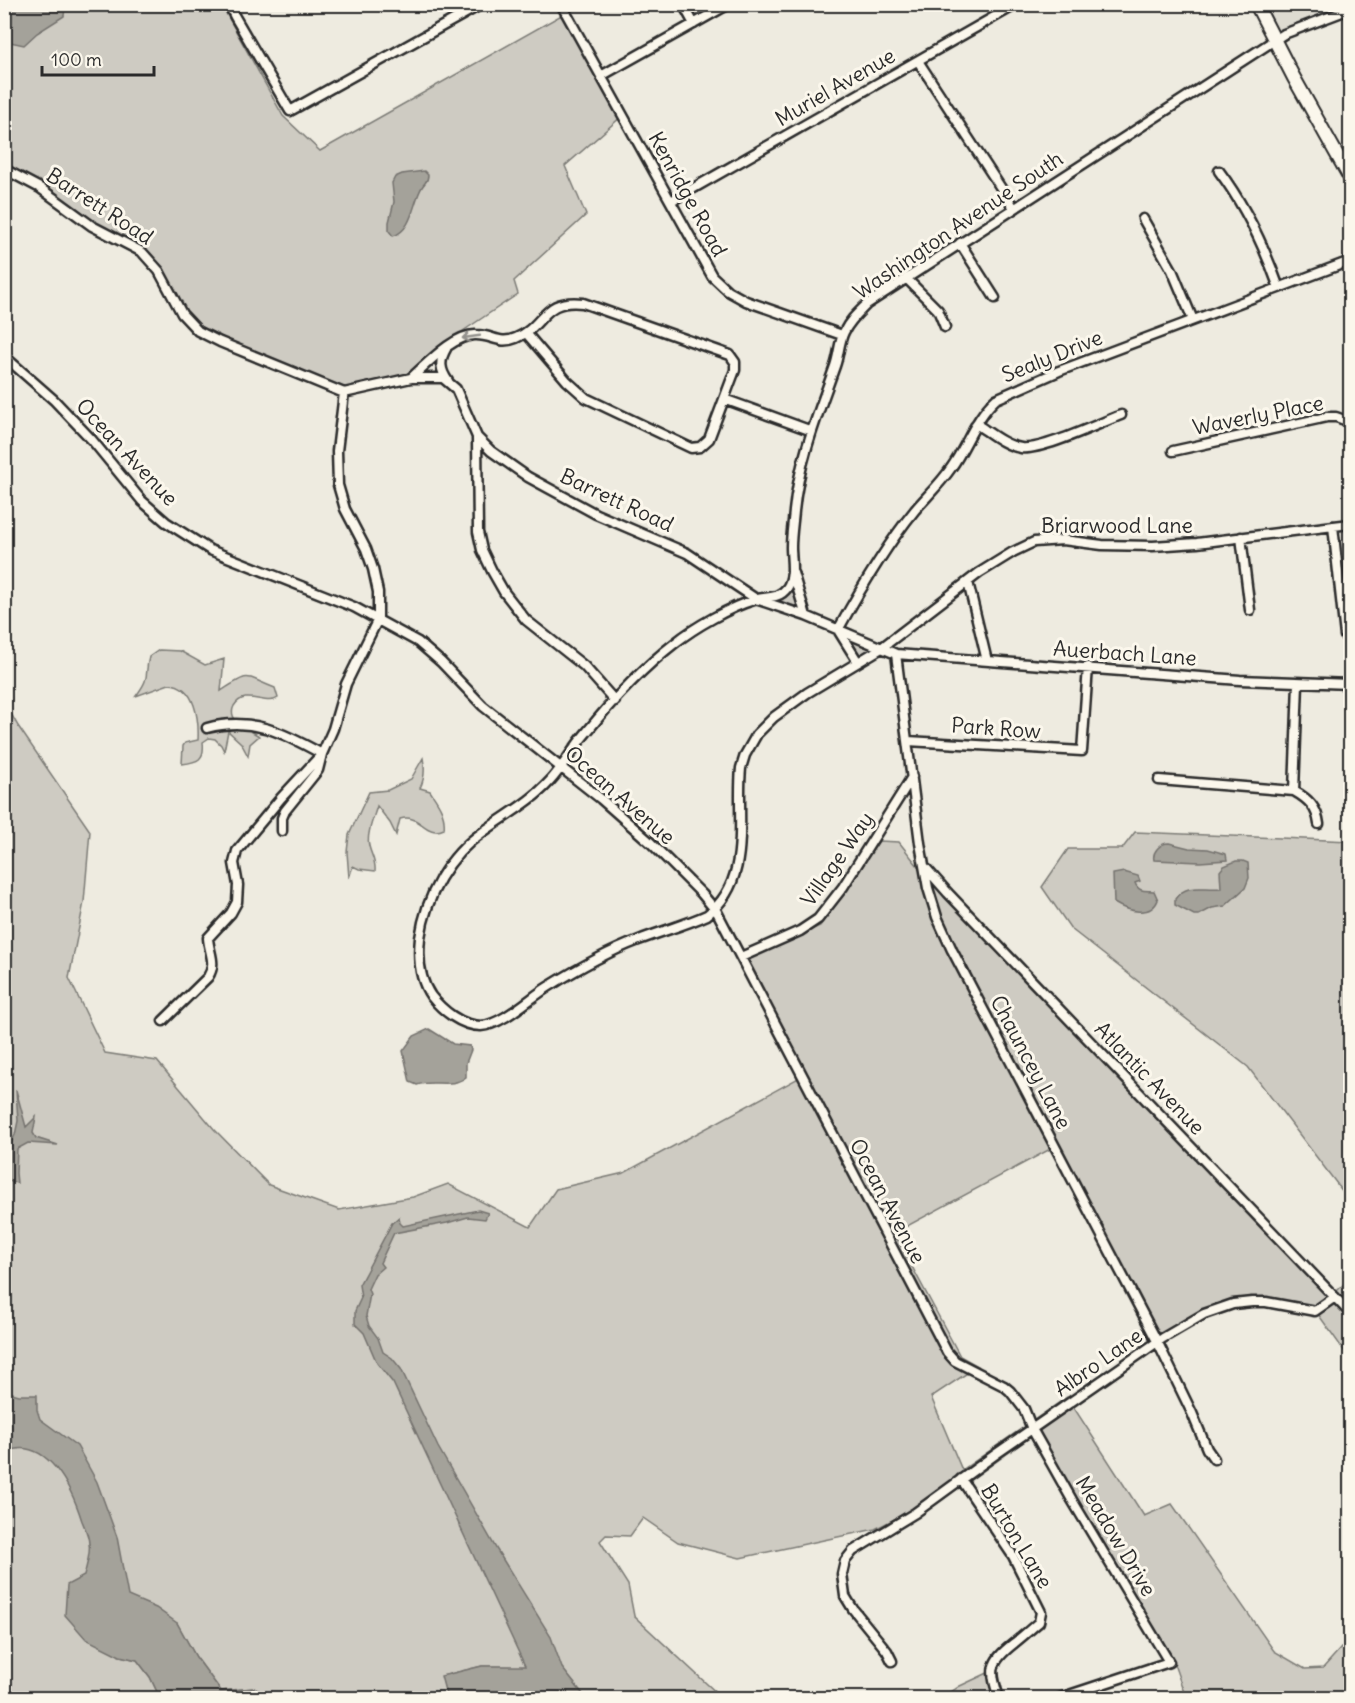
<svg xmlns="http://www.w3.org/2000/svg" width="1355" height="1703" viewBox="0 0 1355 1703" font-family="Delius,sans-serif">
  <rect width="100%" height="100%" fill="#eeebe0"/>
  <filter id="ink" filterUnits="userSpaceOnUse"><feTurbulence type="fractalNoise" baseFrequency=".0167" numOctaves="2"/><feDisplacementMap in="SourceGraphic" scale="12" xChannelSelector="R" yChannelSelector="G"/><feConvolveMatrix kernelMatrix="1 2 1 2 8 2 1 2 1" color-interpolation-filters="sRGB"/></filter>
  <g filter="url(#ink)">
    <path fill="#dedbd1" d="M1257 5H1350V11L1287 35 1275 44Z"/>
    <path fill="#cecbc2" stroke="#7c7b76" stroke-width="1.5" d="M5 5H225L222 6 283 116 320 151 565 13 622 116 565 166 586 215 514 281 518 294 457 335 414 370 385 384 344 390 198 331 152 262 5 170Z
      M792 570 806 616 768 598 779 596Z
      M838 630 880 649 858 662Z
      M159 650 180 651 205 665 224 659 221 691C252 671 243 676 275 688L278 698C266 707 245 688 234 706 226 721 249 729 259 736L250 744 248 756 241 743 228 731 224 751 221 745 215 739 209 738 203 742C205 760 198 762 182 764L183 746 185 743 198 740C199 721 196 685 169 684L136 696C151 676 144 677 149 657Z
      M4 701 18 726 90 831 84 902 69 978 105 1053 157 1061 214 1129 269 1185 339 1210 413 1197 448 1184 530 1227 556 1189 624 1173 806 1074 745 959 820 926 879 841 899 842 929 880 1332 1296 1350 1278V1359L1318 1314 1233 1301 1158 1340 1054 1147 894 1233 960 1356 978 1366 931 1397 962 1470 1067 1397 1144 1516 1172 1504 1274 1651 1305 1669 1323 1668 1350 1638V1698H1186L1174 1664 1036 1433 969 1481 875 1529 740 1558 678 1542 643 1518 630 1536 606 1535 600 1541 628 1585 634 1616 722 1698H586L562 1668 482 1666 442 1676 447 1698H271L254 1688 221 1691 196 1657 177 1623 120 1656 137 1660 150 1677 160 1698H5Z
      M423 758C425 768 425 778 420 788L430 791C438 803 446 813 444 829 425 838 421 813 400 819L396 835 390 823 377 806C374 817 366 834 369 846 371 855 376 861 375 871L359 869 353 866 349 878 347 852 349 835 369 792 388 790 411 779Z
      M1135 832 1350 841V1201L1248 1067 1071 929 1042 887 1068 849H1122Z
      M992 1671 991 1691 993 1698H942L960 1686Z"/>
    <path fill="#a4a29a" stroke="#74726e" stroke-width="1.5" d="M4 5H61L65 7 64 16 37 33 24 45 5 41Z
      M424 171 428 175C428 182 425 182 422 187 413 201 413 230 393 236L389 231V222L394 202 392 183 395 177 402 174Z
      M1169 843 1189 848 1208 849 1226 854 1227 860 1200 862 1154 860C1152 852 1160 843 1169 843Z
      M1236 861H1243L1248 863 1249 878 1245 888 1225 906 1212 908 1199 915H1194L1175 905V899C1187 882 1204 890 1221 888L1220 871 1224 866Z
      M1124 872 1138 876 1140 881 1135 883C1139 893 1146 890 1154 891L1158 900C1151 918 1127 911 1114 903L1113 874Z
      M429 1029 453 1044 470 1046 471 1050 466 1063V1077C451 1089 434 1079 417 1085L410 1082 403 1051 414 1036Z
      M16 1090 26 1127 36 1117 33 1133 36 1138 58 1145 28 1143 17 1149 16 1173 17 1183 4 1180 5 1155 15 1135 18 1121Z
      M478 1210 488 1213 485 1219 468 1217 447 1223 394 1233 380 1263 383 1267 375 1274 368 1289 370 1294 366 1316 369 1326 378 1338 383 1352 392 1358 401 1369 438 1447 497 1550 551 1637 562 1668 586 1698H447L441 1676 482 1666H525L393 1383 377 1363 364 1333 355 1324V1311L361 1298 359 1285 392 1223 399 1217 400 1223 403 1226Z
      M5 1391 19 1395H37V1410L40 1419 77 1446 97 1482 117 1537 128 1596 156 1608 177 1623 196 1657 221 1691 254 1688 271 1698H160L150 1677 137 1660 120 1656 86 1639 65 1615 67 1585 84 1576C86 1567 91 1553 89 1544 89 1536 85 1528 82 1521 72 1489 47 1434 5 1452Z"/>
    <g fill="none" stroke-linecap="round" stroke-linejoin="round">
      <g stroke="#2b2b2b" stroke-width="13">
        <path id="street" d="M561 4 712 276 728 291 746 301 842 335
          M683 4 694 24
          M233 5 232 11 235 17 290 111 482 4
          M1350 9 1284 34 867 304C858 313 850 320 844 332 839 342 839 355 835 366 818 414 799 460 794 511 793 523 791 535 791 547 791 560 795 576 787 588 778 600 766 596 754 600 730 607 695 627 675 643 644 667 611 702 586 733 573 748 563 767 550 781 531 802 506 815 483 832 448 856 426 896 420 938 418 957 419 979 431 996 442 1010 461 1026 481 1026 502 1025 530 998 548 987 577 969 607 952 639 940 662 931 685 925 707 915 753 880 736 818 741 768L745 755 757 734 774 717 807 693 880 649 979 573 1013 552 1034 542 1063 540 1102 545 1153 546 1197 543 1350 524
          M918 61 1014 208
          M601 76 729 4
          M4 169 40 188 92 226 142 252 159 271 182 314 198 331 220 342 344 393
          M1219 171C1246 207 1264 246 1279 288
          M671 201 1017 4
          M1143 219 1172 270 1193 320
          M960 243 995 298
          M906 278 938 310 945 327
          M446 349C439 361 440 370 448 381
          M4 356 54 400 92 440 142 501 166 522 210 550 354 607 418 642 441 662 483 706 601 799 651 843 702 894 717 912 947 1352 955 1361 1004 1386 1010 1391 1024 1409 1032 1429 1072 1500 1169 1662 1060 1698
          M411 378C427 364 454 334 476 335 493 335 499 345 516 338 545 326 542 298 583 303L730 355 735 362V370L709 439 700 447 691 448 586 398 567 381 526 333
          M344 393 411 378H443L456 389 477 437 491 451 528 477 596 514 687 553 756 599 806 616 896 654 1240 680 1350 684
          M724 399 812 431
          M976 424C989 432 1005 446 1021 448 1041 451 1100 423 1121 415
          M477 438 478 532 482 550 492 571 504 592 526 620 584 666 615 701
          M1173 451 1327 417H1336L1350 422
          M1333 526 1345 636
          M1241 537 1250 610
          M793 573 806 616
          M968 582 987 661
          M838 630C861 588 885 547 915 510 927 496 941 483 951 468 967 446 975 418 996 399L1059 371 1350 261
          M838 630 858 662
          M896 654 920 843 928 888 937 917 952 950 1158 1343 1192 1413 1207 1449 1214 1459
          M207 728C252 716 284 733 322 754
          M908 741 1082 751 1088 667
          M1159 780 1294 791C1308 799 1317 807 1319 824
          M1294 791 1298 683
          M282 831V818L285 811 318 770 322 754 333 729 346 684 378 619V592L373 569 366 549 345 509 338 485 337 451 344 393
          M925 867 948 893 1350 1313
          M741 957 800 931 818 919 843 887 912 777
          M163 1021 208 977C217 963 209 953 208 938L231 913 237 902 238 885 234 863 237 851 281 798 321 755
          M961 1479 1013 1556 1041 1612 1039 1622C1031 1629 1022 1637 1013 1644 989 1663 990 1670 999 1698
          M892 1661 887 1651 853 1609 845 1596 842 1574 845 1561 853 1551 915 1513 996 1454 1163 1338 1204 1314 1233 1304 1252 1302H1266L1315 1311 1335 1297"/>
      </g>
      <g stroke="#2b2b2b" stroke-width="16">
        <path id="secondary" d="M1256 4 1294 78 1350 178"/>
      </g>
      <use href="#street" stroke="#fbf7ec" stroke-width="8"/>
      <use href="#secondary" stroke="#fbf7ec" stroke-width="12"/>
    </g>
    <defs><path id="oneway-shaft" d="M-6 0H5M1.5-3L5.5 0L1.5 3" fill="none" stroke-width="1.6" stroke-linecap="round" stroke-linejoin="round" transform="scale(1.5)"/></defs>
    <use stroke="#93918c" href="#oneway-shaft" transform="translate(471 337) rotate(172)"/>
  </g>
  <g text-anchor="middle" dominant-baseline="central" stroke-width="6" stroke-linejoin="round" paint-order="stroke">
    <g font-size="21" fill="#2b2b2b" stroke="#fbf7ec">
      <text transform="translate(835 87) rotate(-30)">Muriel Avenue</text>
      <text transform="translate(688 194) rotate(61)">Kenridge Road</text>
      <text transform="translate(100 206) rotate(33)">Barrett Road</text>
      <text transform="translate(958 225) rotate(-34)">Washington Avenue South</text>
      <text transform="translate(1052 356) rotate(-22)">Sealy Drive</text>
      <text transform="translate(1258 415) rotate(-11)">Waverly Place</text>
      <text transform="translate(127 452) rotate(47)">Ocean Avenue</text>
      <text transform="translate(617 500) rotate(25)">Barrett Road</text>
      <text x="1117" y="525">Briarwood Lane</text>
      <text transform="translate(1125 653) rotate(4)">Auerbach Lane</text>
      <text transform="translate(996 728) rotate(4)">Park Row</text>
      <text transform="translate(620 795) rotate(41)">Ocean Avenue</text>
      <text transform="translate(837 859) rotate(-55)">Village Way</text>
      <text transform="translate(1031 1062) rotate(62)">Chauncey Lane</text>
      <text transform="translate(1150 1078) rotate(46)">Atlantic Avenue</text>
      <text transform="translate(888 1201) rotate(62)">Ocean Avenue</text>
      <text transform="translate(1098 1362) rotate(-35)">Albro Lane</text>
      <text transform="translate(1017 1536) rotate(59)">Burton Lane</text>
      <text transform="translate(1116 1536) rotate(59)">Meadow Drive</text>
    </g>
  </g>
  <rect width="1355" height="1703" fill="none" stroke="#fbf7ec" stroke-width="24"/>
  <rect x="12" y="12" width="1331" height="1679" fill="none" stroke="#2b2b2b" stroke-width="2" filter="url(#ink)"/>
  <path d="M42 66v9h112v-9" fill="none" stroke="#2b2b2b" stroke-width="3"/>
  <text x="51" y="66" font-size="18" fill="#2b2b2b" stroke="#fbf7ec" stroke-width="4.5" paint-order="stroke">100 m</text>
</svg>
